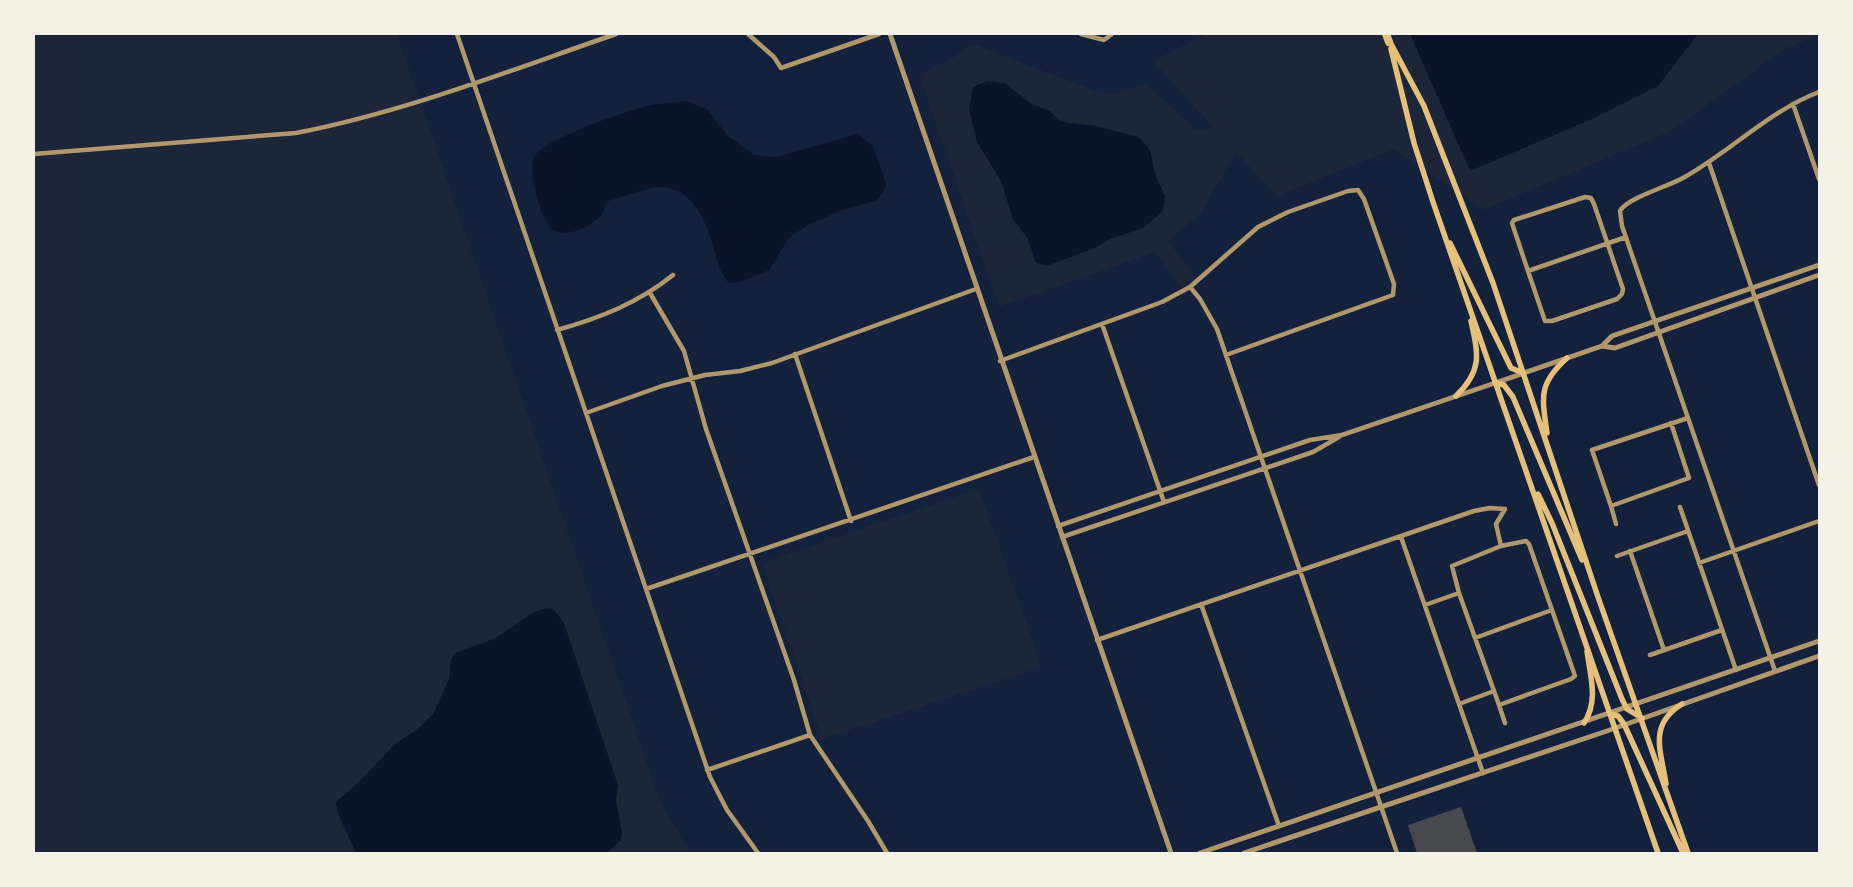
<svg xmlns="http://www.w3.org/2000/svg" width="1853" height="887" viewBox="0 0 1853 887" font-family="Quicksand,sans-serif">
  <rect width="100%" height="100%" fill="#14213d"/>
  <path fill="#1d2539" d="M34 34H397L661 804 691 853H34Z
    M1207 34H1819L1783 50 1671 131 1483 210 1394 149 1277 196 1236 152 1200 214 1168 241 1198 279 1184 291 1155 252 999 307 919 74 953 58 966 47 976 45 1098 92 1114 94 1146 84 1196 130 1214 128 1153 61Z
    M979 489 1042 667 822 739 764 568 770 560Z"/>
  <path fill="#0b132b" d="M1410 34H1698L1658 86 1592 119 1470 171Z
    M987 81 1004 83 1032 104 1050 111 1059 120 1069 123 1096 126 1139 137 1150 150 1155 174 1165 196 1163 211 1143 228 1110 239 1095 248 1047 266 1039 264 1035 261 1028 239 1013 219 1001 181 977 142 969 109 973 87Z
    M685 101 707 109 728 136 754 155 776 157 857 134 873 146 886 184 884 192 875 201 839 211 806 226 789 238 769 270 743 281 729 283C719 272 717 260 713 245 706 220 691 187 660 187 648 187 621 198 608 201 605 205 604 211 601 215 592 227 564 240 551 228 541 219 527 168 534 157 544 139 626 111 647 106 659 103 673 103 685 101Z
    M550 608 555 611 564 623 618 785 616 800 622 832 621 840 607 853H356L337 811 336 802 359 782 395 744 419 728 433 714 449 679 451 659 454 654C467 648 482 644 495 638 512 630 530 609 550 608Z"/>
  <path fill="#48494c" d="M1461 807 1477 853H1417L1408 825Z"/>
  <g fill="none" stroke-linecap="round" stroke-linejoin="round">
    <path stroke="#b1986c" stroke-width="4.5" d="M457 34 710 777 727 810 758 853
      M748 34 774 57 781 68 879 34
      M1081 34 1104 40 1112 34
      M1793 104 1819 179
      M34 154 296 133C405 112 511 70 616 34
      M1709 163 1819 485
      M1528 271 1545 321H1552L1617 299 1622 294 1623 289 1594 204 1591 198 1585 197 1514 220 1512 223 1528 271 1626 237
      M1190 287 1200 299 1217 329 1397 853
      M650 293 684 351 706 429 794 680 810 735 868 821 887 853
      M1102 324 1164 502
      M557 330C600 318 638 303 673 275
      M795 354 851 521
      M1000 361 1162 302 1190 287 1258 227 1288 212 1348 191 1358 190 1364 199 1394 284 1393 295 1226 355
      M586 413 662 386 705 375 740 371 772 363 976 289
      M1671 423 1689 478 1611 506 1592 450 1688 418
      M1611 506 1616 524
      M1680 507 1736 670
      M1058 526 1310 440 1342 435 1495 383
      M1062 537 1313 452 1339 437
      M1401 537 1483 773
      M1630 551 1664 650
      M1617 556 1688 531
      M1699 563 1819 521
      M646 589 1034 457
      M1201 604 1279 826
      M1425 605 1459 593
      M1475 638 1552 610
      M1097 640 1474 511 1490 508 1505 509 1496 524 1501 546 1452 566 1459 593 1499 705 1571 679 1575 676 1529 544 1526 541 1501 546
      M1650 655 1722 630
      M1775 671 1622 226 1620 211C1627 198 1669 186 1683 178 1730 152 1769 111 1819 92
      M1459 704 1494 691
      M1499 705 1505 723
      M707 770 810 735"/>
    <path stroke="#b1986c" stroke-width="5" d="M890 34 1171 853
      M1602 346 1615 348 1819 275
      M1495 383 1602 346 1612 336 1819 265
      M1200 853 1819 641
      M1244 853 1604 732 1819 656"/>
    <path stroke="#e5c07b" stroke-width="5.5" d="M1389 40 1424 106 1493 283 1598 597 1688 853
      M1391 49 1414 143 1433 202 1658 853
      M1450 243 1511 368 1523 373
      M1495 383 1504 385 1513 397 1582 560
      M1456 396C1483 370 1478 354 1471 321
      M1547 433C1542 397 1538 384 1567 358
      M1538 494 1552 523 1622 699 1627 709 1642 718
      M1611 714 1618 716 1624 724 1683 853
      M1584 723C1599 701 1590 675 1587 651
      M1666 784C1661 750 1648 725 1682 704"/>
    <path stroke="#e5c07b" stroke-width="8" d="M1386 34 1389 42"/>
  </g>
  <rect width="1853" height="887" fill="none" stroke="#f6f1e7" stroke-width="70"/>
</svg>
